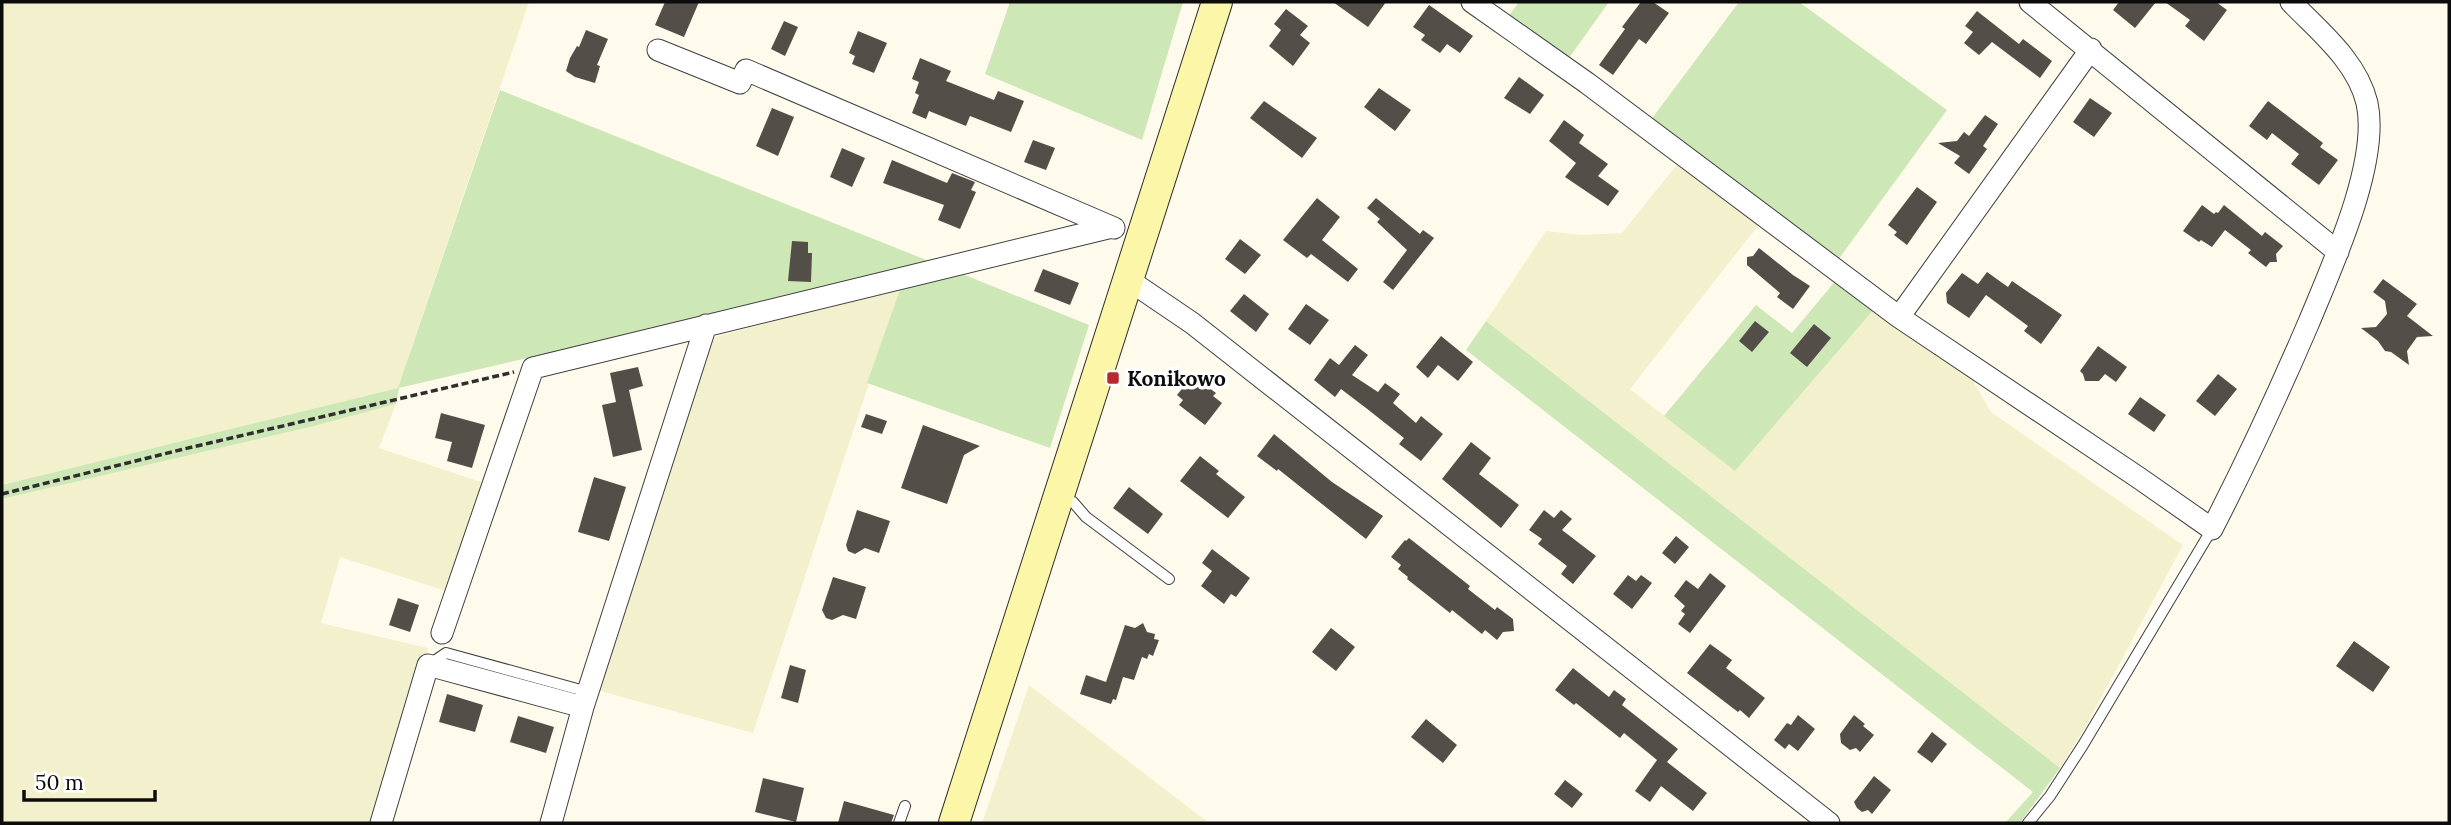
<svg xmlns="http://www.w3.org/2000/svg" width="2451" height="825" viewBox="0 0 2451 825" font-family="Lora,serif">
  <rect width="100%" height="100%" fill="#fefbec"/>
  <path fill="#f3f1cd" d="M2 2H529L398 388 2 485Z
    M1679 162 1761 222 1630 389 1735 471 1876 307 1966 369 1991 412 2183 545 2085 728 2060 768 1486 321 1546 231 1583 235 1622 233Z
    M901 287 753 733 593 689 714 337Z
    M396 404 379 448 484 483 446 591 340 557 321 623 428 648 376 823H2V499L314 426Z
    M1029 685 1209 823H982Z"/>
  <path fill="#cee7b7" d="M1010 2H1183L1142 140 985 74Z
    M1519 2H1609L1566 62 1507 18Z
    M1739 2H1799L1947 110 1838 260 1650 121Z
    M500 90 934 263 399 388 396 404 314 426 2 499V485L398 388Z
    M960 273 1089 325 1050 448 867 383 901 287Z
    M1837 279 1876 307 1735 471 1664 416 1756 305 1792 333Z
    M1486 321 2060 768 2020 823H2005L2033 792 1466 350Z"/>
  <path fill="#544e49" d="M665 2H699L684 37 655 25Z
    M1333 2H1386L1368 27Z
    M1641 2H1653L1669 13 1646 44 1639 39 1613 75 1599 65 1625 29 1622 27Z
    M2119 2H2156L2135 28 2113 10Z
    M2165 2H2216L2227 10 2204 41 2185 26 2190 20Z
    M1429 5 1473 36 1460 53 1447 44 1440 53 1421 40 1425 35 1413 27Z
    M1286 9 1308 26 1300 35 1310 43 1293 66 1269 46 1281 30 1274 24Z
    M1977 11 2019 44 2023 39 2052 61 2040 78 1992 42 1979 55 1964 43 1973 32 1965 26Z
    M784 21 798 27 785 56 771 49Z
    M586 30 608 39 597 65 600 66 595 83 575 77 566 71 570 58 577 46 579 47Z
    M858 31 887 43 874 73 852 64 855 56 849 53Z
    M920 58 951 71 946 81 994 100 998 91 1024 101 1011 132 970 116 966 126 929 111 926 119 912 113 919 95 915 93 919 82 912 79Z
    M1519 77 1544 95 1530 114 1504 98Z
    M1379 88 1411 110 1395 131 1364 107Z
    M2090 98 2112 113 2094 137 2073 122Z
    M1264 101 1317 138 1302 158 1250 118Z
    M2268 101 2323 143 2320 147 2338 160 2319 185 2291 164 2299 154 2272 133 2267 140 2249 126Z
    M772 108 794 117 778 156 756 146Z
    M1985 115 1998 124 1983 146 1987 149 1969 174 1954 163 1960 156 1938 143 1957 141 1964 132 1969 136Z
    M1564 120 1584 135 1579 143 1608 164 1598 176 1619 191 1608 206 1565 177 1576 163 1549 141Z
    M1033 140 1055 148 1046 170 1024 162Z
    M842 148 865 158 852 187 830 177Z
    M892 160 947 183 952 173 975 182 971 190 976 192 960 229 938 220 944 205 883 183Z
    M1917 187 1937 202 1907 245 1894 235 1897 232 1888 225Z
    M1317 198 1340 217 1322 240 1358 269 1348 282 1311 254 1307 258 1283 240Z
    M1376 198 1420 234 1423 230 1434 238 1393 290 1383 282 1407 250 1377 222 1380 219 1367 208Z
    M2202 205 2214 214 2216 212 2218 213 2224 205 2262 236 2265 232 2283 246 2276 254 2277 262H2270L2266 267 2248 253 2251 250 2225 230 2212 247 2201 240 2199 242 2183 231Z
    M1240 239 1261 255 1245 274 1225 259Z
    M792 241 808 242V253H812L811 282 788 281Z
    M1759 248 1793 275 1810 286 1793 309 1777 297 1780 293 1747 265V257L1753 256Z
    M1043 269 1079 283 1070 305 1034 291Z
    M1987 272 2008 287 2012 281 2062 315 2041 344 2024 331 2028 326 1986 295 1969 318 1947 303 1946 293 1962 273 1978 284Z
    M2383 279 2417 304 2407 316 2433 336 2417 337 2407 351 2409 365 2391 352 2385 351 2378 341 2361 328 2376 327 2387 314 2385 301 2373 292Z
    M1244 294 1269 314 1256 332 1230 311Z
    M1306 304 1329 320 1310 345 1288 329Z
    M1755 321 1769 332 1752 352 1739 341Z
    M1814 324 1831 338 1807 367 1790 353Z
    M1441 336 1473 362 1458 381 1438 365 1428 378 1416 367Z
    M1355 345 1368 355 1352 375 1378 392 1385 383 1400 394 1393 403 1416 423 1421 416 1443 434 1421 461 1399 444 1404 438 1366 408 1341 389 1335 397 1314 380 1330 358 1339 365Z
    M2098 346 2127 367 2116 382 2105 374 2099 381H2085L2083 374 2080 371Z
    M638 367 643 386 629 390 642 450 613 457 602 405 616 402 610 373Z
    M2218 374 2237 389 2215 416 2196 401Z
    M1190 379 1195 383 1198 380 1216 393 1213 396 1222 403 1205 425 1179 405 1183 400 1177 395Z
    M2140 397 2166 415 2154 432 2128 414Z
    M441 413 485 425 472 468 447 461 452 442 435 438Z
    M866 414 887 421 882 434 861 427Z
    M923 425 980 446 964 455 947 504 901 488Z
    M1274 434 1332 482 1383 516 1366 539 1278 469 1277 471 1257 456Z
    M1471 442 1491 458 1479 474 1519 505 1501 528 1442 479Z
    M1200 456 1219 471 1216 474 1245 497 1228 518 1180 481Z
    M594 477 626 487 609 541 578 532Z
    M1129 487 1163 514 1148 534 1113 508Z
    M857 510 890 521 879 553 865 548 855 554 848 551 846 545Z
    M1544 510 1554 518 1561 510 1572 519 1562 530 1596 556 1573 584 1561 574 1567 566 1538 544 1542 539 1529 530Z
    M1676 536 1689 547 1675 564 1662 553Z
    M1409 538 1470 586 1468 589 1495 610 1497 607 1513 619 1514 631 1503 632 1497 640 1485 630 1482 634 1452 610 1450 613 1407 579 1408 577 1398 569 1401 565 1391 557 1405 540 1406 541Z
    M1212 549 1250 578 1236 597 1231 594 1224 604 1201 586 1212 571 1202 563Z
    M1710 573 1726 586 1690 633 1678 624 1685 614 1681 611 1685 606 1674 596 1686 580 1698 589Z
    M1628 575 1636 581 1641 575 1652 583 1632 609 1613 594Z
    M833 577 866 587 856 619 843 615 832 620 826 618 822 610Z
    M398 598 419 605 410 632 389 625Z
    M1143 623 1147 632 1155 634 1154 639 1159 640 1153 656 1149 654 1147 659 1142 657 1134 680 1123 677 1116 700 1113 699 1111 704 1080 694 1086 675 1106 682 1125 625 1135 628Z
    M1331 628 1355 647 1336 671 1312 652Z
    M2354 641 2390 667 2373 692 2336 666Z
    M1710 644 1732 660 1726 668 1765 698 1749 718 1740 710 1738 712 1687 673Z
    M790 665 806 670 798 703 781 698Z
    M1573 668 1609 697 1614 690 1626 699 1622 705 1678 749 1667 762 1707 793 1693 811 1661 786 1650 802 1635 791 1657 760 1624 733 1620 738 1576 703 1574 705 1555 690Z
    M447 694 483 705 475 732 439 722Z
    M1798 715 1815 729 1798 751 1789 744 1785 749 1774 740 1787 723 1791 725Z
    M1854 715 1865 724 1863 726 1874 735 1860 752 1856 748 1850 750 1841 743 1840 734Z
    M518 716 554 727 546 753 510 742Z
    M1426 719 1457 745 1443 763 1411 737Z
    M1932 732 1947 744 1932 763 1917 752Z
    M1874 776 1891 790 1872 814 1868 810 1862 812 1857 808 1854 802Z
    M763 778 804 788 796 822 755 812Z
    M1565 780 1583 794 1572 808 1554 794Z
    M844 801 894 815 891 823H838Z"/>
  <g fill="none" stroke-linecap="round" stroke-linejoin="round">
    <g stroke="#3f3f3f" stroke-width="12">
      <path id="lane" d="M1060 498 1073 502 1086 517 1169 579
        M430 664 446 653 588 692
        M899 823 905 806
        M2028 823 2050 796 2083 745 2212 529"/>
    </g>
    <g stroke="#3f3f3f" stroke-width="23">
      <path id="street" d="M1472 2 1587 83 1899 317 2139 478 2212 529C2247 461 2279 392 2309 322 2332 266 2380 162 2367 103 2357 61 2319 31 2291 2
        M2030 2 2338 252
        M658 50 740 83 746 70 1114 228
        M1128 282 1136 285 1192 323 1829 823
        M1899 317 2091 49
        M442 633 533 368 1112 227
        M381 823 428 665 583 707
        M551 823 583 707 706 325"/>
    </g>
    <g stroke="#2e2e2e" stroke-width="32">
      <path id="secondary" d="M954 823 1217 2"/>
    </g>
    <path stroke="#2e2e2e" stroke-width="3.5" stroke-dasharray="7 3.5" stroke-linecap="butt" d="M2 494 184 449 514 372"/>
    <use href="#lane" stroke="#fff" stroke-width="10"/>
    <use href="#street" stroke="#fff" stroke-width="21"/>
    <use href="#secondary" stroke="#fcf6a9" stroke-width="30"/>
  </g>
  <rect fill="#b62a2b" stroke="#fff" stroke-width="2.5" x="1106" y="371" width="14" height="14" rx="3.5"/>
  <g text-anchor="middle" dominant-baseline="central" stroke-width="7" stroke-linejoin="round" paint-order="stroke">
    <g font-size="21" font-weight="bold" fill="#0c0c0c" stroke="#fff" text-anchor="start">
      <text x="1127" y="378">Konikowo</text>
    </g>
  </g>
  <rect width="2451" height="825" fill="none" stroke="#0c0c0c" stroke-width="7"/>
  <path d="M24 790v10h131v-10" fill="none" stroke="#0c0c0c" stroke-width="3.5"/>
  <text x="35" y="790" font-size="21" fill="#0c0c0c" stroke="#ffffff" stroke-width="5" paint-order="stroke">50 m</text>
</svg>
